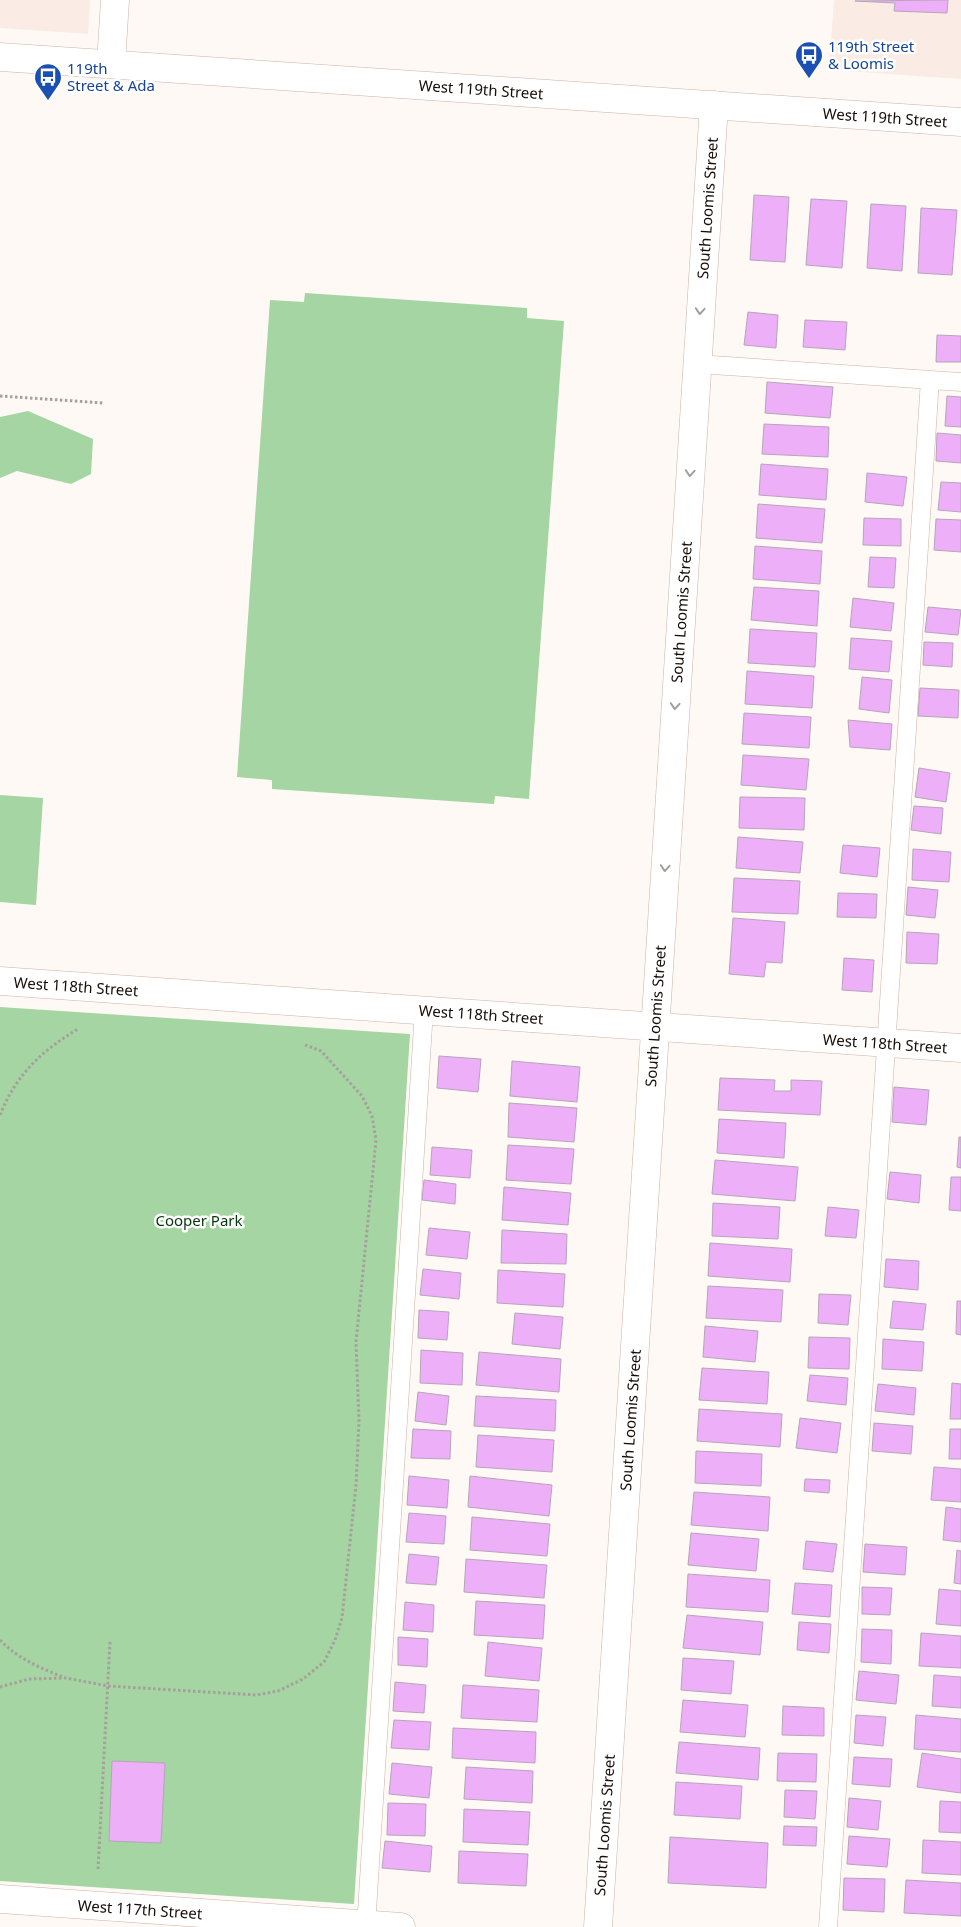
<svg xmlns="http://www.w3.org/2000/svg" width="961" height="1927" viewBox="0 0 961 1927" font-family="'Noto Sans',sans-serif">
  <rect width="100%" height="100%" fill="#fff9f6"/>
  <path fill="#faebe4" d="M0 0H90L88 34 0 28Z
    M834 0H961V79L829 70Z"/>
  <path fill="#a4d5a2" d="M305 293 527 308V318L564 321 529 799 495 796 494 804 272 789V780L237 777 270 300 304 302Z
    M28 411 93 439 91 474 71 484 17 471 0 478V417Z
    M0 795 43 798 36 905 0 902Z
    M0 1007 410 1034 354 1904 0 1881Z"/>
  <path fill="#edaff7" stroke="#b7a4ba" d="M948 0 947 13 894 11 895 3 855 1Z
    M754 195 789 197 785 262 750 260Z
    M811 199 847 201 842 268 806 265Z
    M871 204 906 206 902 271 867 268Z
    M921 208 957 210 952 275 918 273Z
    M748 312 778 315 776 348 744 345Z
    M805 320 847 322 845 350 803 347Z
    M937 335 961 336V362H936Z
    M767 382 833 387 830 418 765 413Z
    M947 396 961 397V427L945 426Z
    M764 424 829 427 828 457 762 454Z
    M937 433 961 435V463L936 461Z
    M761 464 828 469 826 500 759 495Z
    M867 473 907 477 903 506 865 502Z
    M941 482 961 483V512L938 510Z
    M758 504 825 509 822 543 756 538Z
    M864 518 901 519V546L863 545Z
    M936 519 961 520V552L934 550Z
    M755 546 822 551 820 584 753 579Z
    M870 557 896 558 894 588 868 587Z
    M754 587 819 591 817 626 751 620Z
    M853 598 894 603 891 631 850 627Z
    M928 607 961 610 958 635 925 632Z
    M750 629 817 633 815 667 748 663Z
    M851 638 892 641 889 672 849 669Z
    M924 642 953 643 952 667 923 665Z
    M747 671 814 676 812 708 745 704Z
    M862 677 892 680 889 713 859 709Z
    M920 688 959 690 958 718 918 716Z
    M744 713 811 717 809 748 742 744Z
    M848 720 892 724 890 750 850 747Z
    M743 755 809 759 806 790 741 785Z
    M919 768 950 773 946 802 915 797Z
    M740 797 805 798 804 830 739 828Z
    M914 806 943 808 941 834 911 830Z
    M738 837 803 842 800 873 736 868Z
    M843 845 880 848 877 877 840 873Z
    M913 849 951 852 949 882 912 880Z
    M734 878 800 881 798 914 732 912Z
    M908 887 938 890 935 918 906 915Z
    M838 893 877 894 876 918 837 917Z
    M733 918 785 922 782 963 766 962 764 977 729 974Z
    M907 932 939 934 937 964 906 963Z
    M844 958 874 960 872 992 842 990Z
    M439 1056 481 1059 478 1092 437 1088Z
    M512 1061 580 1067 577 1102 510 1096Z
    M720 1078 775 1080 774 1091H791V1080L822 1081 820 1115 718 1110Z
    M894 1087 929 1090 926 1125 892 1122Z
    M509 1103 577 1108 574 1142 508 1137Z
    M719 1119 786 1123 784 1158 717 1153Z
    M959 1137H961V1168L957 1167Z
    M508 1145 574 1149 571 1184 506 1180Z
    M432 1147 472 1150 470 1178 430 1175Z
    M715 1160 798 1167 795 1201 712 1194Z
    M890 1172 921 1175 919 1203 887 1199Z
    M951 1177H961V1211L949 1210Z
    M424 1180 456 1184 455 1204 422 1200Z
    M504 1187 571 1193 568 1225 502 1220Z
    M713 1203 780 1207 778 1239 712 1236Z
    M828 1207 859 1210 856 1238 825 1236Z
    M429 1228 470 1232 467 1259 426 1255Z
    M502 1230 567 1234 566 1264 501 1263Z
    M710 1243 792 1249 790 1282 708 1276Z
    M886 1259 919 1261 918 1290 884 1287Z
    M423 1269 461 1273 459 1299 420 1295Z
    M498 1270 565 1274 563 1307 497 1303Z
    M708 1286 783 1290 781 1322 706 1318Z
    M819 1294 851 1295 848 1325 818 1323Z
    M893 1301 926 1304 923 1330 890 1328Z
    M957 1301H961V1335L956 1334Z
    M419 1310 449 1312 447 1340 418 1338Z
    M515 1313 563 1317 560 1349 512 1344Z
    M705 1326 758 1331 755 1362 703 1357Z
    M809 1337 850 1338 849 1369 808 1368Z
    M883 1339 924 1342 922 1371 882 1369Z
    M421 1350 463 1353 462 1385 420 1383Z
    M479 1352 561 1359 559 1392 476 1385Z
    M702 1368 769 1372 767 1404 699 1400Z
    M810 1375 848 1378 846 1405 807 1401Z
    M952 1383 961 1384V1419H950Z
    M878 1384 916 1388 914 1415 875 1411Z
    M418 1392 449 1396 446 1425 415 1421Z
    M476 1396 556 1400 555 1431 474 1426Z
    M699 1409 782 1414 780 1447 697 1441Z
    M800 1418 841 1423 837 1453 796 1448Z
    M874 1423 913 1426 911 1454 872 1451Z
    M413 1429 451 1431 450 1459 411 1458Z
    M950 1429H961V1459H949Z
    M478 1435 554 1440 552 1472 476 1467Z
    M696 1451 762 1454 761 1486 695 1483Z
    M934 1467 961 1469V1502L931 1500Z
    M409 1476 449 1480 447 1508 407 1505Z
    M470 1476 552 1485 549 1516 468 1507Z
    M805 1479 830 1480 829 1493 804 1491Z
    M694 1492 770 1497 768 1531 691 1525Z
    M946 1507 961 1509V1542L943 1540Z
    M409 1513 446 1516 444 1544 406 1542Z
    M472 1517 550 1524 547 1556 470 1550Z
    M691 1533 759 1539 756 1571 688 1565Z
    M806 1541 837 1544 833 1572 803 1569Z
    M865 1544 907 1547 905 1575 863 1572Z
    M957 1550 961 1551V1584L954 1583Z
    M409 1554 439 1557 436 1585 406 1583Z
    M466 1559 547 1565 544 1598 464 1592Z
    M688 1574 770 1580 768 1612 686 1607Z
    M795 1583 832 1585 830 1617 792 1614Z
    M862 1587 892 1588 890 1615 862 1614Z
    M939 1589 961 1591V1626L936 1624Z
    M476 1601 545 1605 543 1639 474 1635Z
    M405 1602 434 1605 433 1632 403 1630Z
    M687 1615 763 1622 760 1655 683 1648Z
    M799 1622 831 1624 829 1653 797 1650Z
    M862 1629 892 1630 891 1664 861 1662Z
    M921 1633 961 1636V1668L919 1666Z
    M398 1637 428 1639 427 1667 398 1665Z
    M488 1642 542 1648 539 1681 485 1676Z
    M683 1658 734 1661 731 1694 681 1690Z
    M859 1671 899 1675 896 1704 856 1700Z
    M934 1675 961 1677V1708L932 1706Z
    M395 1682 426 1685 424 1713 393 1711Z
    M463 1685 539 1690 537 1722 461 1718Z
    M683 1700 748 1705 745 1737 680 1732Z
    M783 1706 824 1708V1736L782 1735Z
    M856 1715 886 1717 883 1746 854 1743Z
    M916 1715 961 1719V1752L914 1749Z
    M394 1720 431 1722 429 1750 391 1748Z
    M453 1728 536 1732 535 1763 452 1758Z
    M679 1742 760 1748 758 1780 676 1773Z
    M778 1753 817 1754 816 1782 777 1781Z
    M922 1753 961 1759V1793L917 1787Z
    M854 1757 892 1759 890 1787 852 1784Z
    M112 1761 165 1763 161 1843 109 1841Z
    M392 1763 432 1767 429 1798 389 1794Z
    M466 1767 533 1771 532 1803 464 1799Z
    M676 1782 742 1786 740 1819 674 1815Z
    M785 1790 817 1791 815 1819 784 1817Z
    M849 1798 881 1801 878 1830 847 1827Z
    M940 1801 961 1802V1833L939 1832Z
    M388 1803 426 1804 425 1836 387 1835Z
    M464 1809 530 1812 528 1845 463 1842Z
    M784 1826 817 1827 816 1846 783 1845Z
    M849 1836 890 1839 887 1867 847 1864Z
    M670 1837 768 1843 766 1888 668 1883Z
    M923 1840 961 1842V1875L922 1873Z
    M385 1841 432 1846 430 1872 382 1868Z
    M459 1851 528 1854 526 1886 458 1883Z
    M844 1878 885 1879 884 1912 843 1910Z
    M906 1880 961 1883V1916L904 1913Z"/>
  <g fill="none" stroke-linecap="round" stroke-linejoin="round">
    <g stroke="#cdb2a4" stroke-width="19">
      <path id="lane" d="M697 364 961 382
        M366 1927 424 1010
        M828 1927 930 380"/>
    </g>
    <g stroke="#cdb2a4" stroke-width="29">
      <path id="street" d="M111 64 115 0
        M0 981 961 1048
        M0 1899 401 1927
        M598 1927 714 105"/>
    </g>
    <g stroke="#cdb2a4" stroke-width="29">
      <path id="secondary" d="M0 57 961 122"/>
    </g>
    <path stroke="#a79f9c" stroke-width="3" stroke-dasharray="2.5 2.5" stroke-linecap="butt" d="M0 396 104 403
      M0 1115C16 1075 41 1051 78 1029
      M0 1640C17 1658 40 1668 63 1677
      M0 1687 29 1679 66 1678 108 1686 257 1695 278 1691 303 1679 324 1662 335 1640 342 1618 356 1485 359 1421 356 1342 376 1140 372 1116 362 1096 321 1051 303 1044
      M98 1869 110 1641"/>
    <use href="#lane" stroke="#fff" stroke-width="18"/>
    <use href="#street" stroke="#fff" stroke-width="28"/>
    <use href="#secondary" stroke="#fff" stroke-width="28"/>
  </g>
  <defs><path id="oneway-chevron" d="M-2-3.5L2.5 0L-2 3.5" fill="none" stroke-width="1.6" stroke-linecap="round" stroke-linejoin="round" transform="scale(1.25)"/></defs>
  <g stroke="#a29e9c">
    <use href="#oneway-chevron" transform="translate(700 311) rotate(94)"/>
    <use href="#oneway-chevron" transform="translate(690 473) rotate(94)"/>
    <use href="#oneway-chevron" transform="translate(675 706) rotate(94)"/>
    <use href="#oneway-chevron" transform="translate(665 868) rotate(94)"/>
  </g>
  <defs>
    <g id="bus-pin" transform="scale(1.4375)"><path d="M0 17L-7.5 6A9.5 9.5 0 1 1 7.5 6Z" fill="#1a4fb4" stroke="#fff"/><path d="M-5-6H5V4H4V6H2V4H-2V6H-4V4H-5ZM-3.5-4V0h7V-4ZM-3.5 1.2v1.5H-2V1.2ZM2 1.2v1.5H3.5V1.2Z" fill="#fff"/></g>
  </defs>
  <g fill-rule="evenodd">
    <use href="#bus-pin" x="809" y="55"/>
    <use href="#bus-pin" x="48" y="77"/>
  </g>
  <g text-anchor="middle" dominant-baseline="central" stroke-width="5" stroke-linejoin="round" paint-order="stroke">
    <g font-size="15" fill="#164399" stroke="#fff" text-anchor="start">
      <text x="828" y="46">119th Street<tspan x="828" dy="17">&amp; Loomis</tspan></text>
      <text x="67" y="68">119th<tspan x="67" dy="17">Street &amp; Ada</tspan></text>
    </g>
    <g font-size="15" fill="#160d08" stroke="#fff">
      <text transform="translate(481 89) rotate(4)">West 119th Street</text>
      <text transform="translate(885 117) rotate(4)">West 119th Street</text>
      <text transform="translate(707 208) rotate(-86)">South Loomis Street</text>
      <text transform="translate(681 612) rotate(-86)">South Loomis Street</text>
      <text transform="translate(76 986) rotate(4)">West 118th Street</text>
      <text transform="translate(481 1014) rotate(4)">West 118th Street</text>
      <text transform="translate(655 1016) rotate(-86)">South Loomis Street</text>
      <text transform="translate(885 1043) rotate(4)">West 118th Street</text>
      <text transform="translate(630 1420) rotate(-86)">South Loomis Street</text>
      <text transform="translate(604 1825) rotate(-86)">South Loomis Street</text>
      <text transform="translate(140 1909) rotate(4)">West 117th Street</text>
    </g>
    <g font-size="15" fill="#063709" stroke="#fff">
      <text x="199" y="1220">Cooper Park</text>
    </g>
  </g>
</svg>
